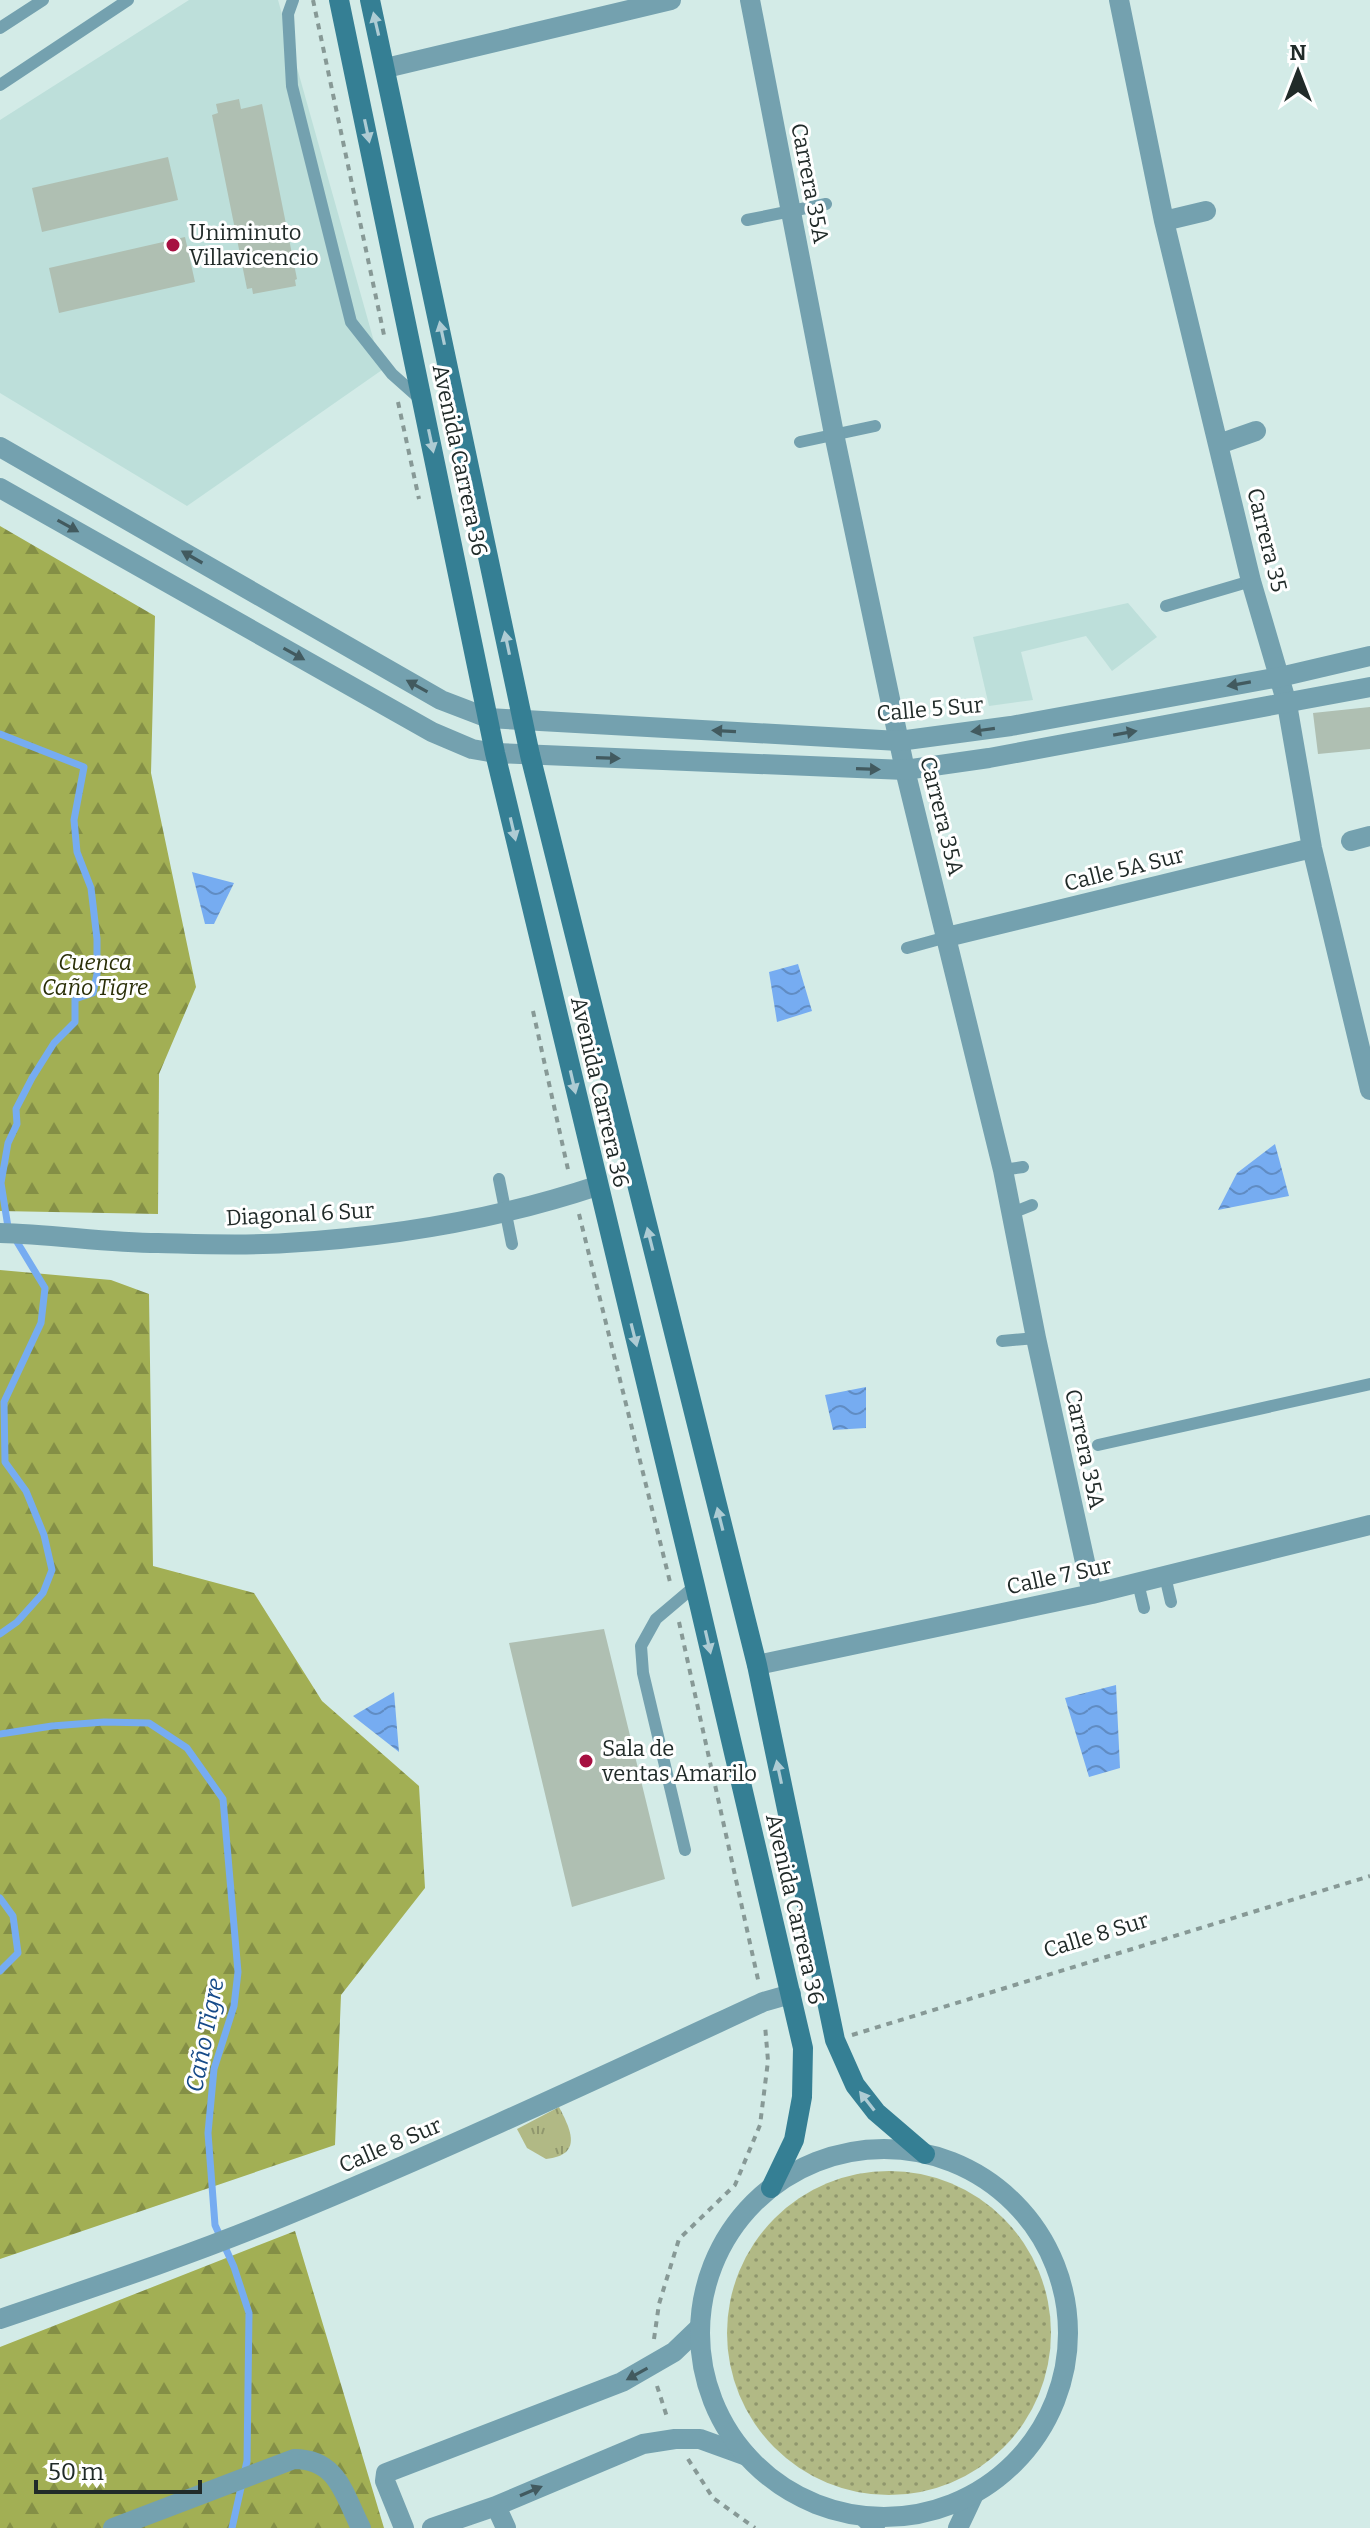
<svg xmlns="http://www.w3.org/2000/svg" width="1370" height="2528" viewBox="0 0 1370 2528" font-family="Bitter,serif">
  <defs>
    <pattern id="grass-dots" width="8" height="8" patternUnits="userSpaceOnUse" patternTransform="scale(2)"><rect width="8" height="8" fill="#b1b985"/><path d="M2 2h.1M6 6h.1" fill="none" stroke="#90976d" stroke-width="1.8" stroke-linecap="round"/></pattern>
    <pattern id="forest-firs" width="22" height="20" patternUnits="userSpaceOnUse" patternTransform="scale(2)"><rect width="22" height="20" fill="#a2af54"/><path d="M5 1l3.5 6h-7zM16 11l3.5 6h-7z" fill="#848f46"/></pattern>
    <pattern id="park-tufts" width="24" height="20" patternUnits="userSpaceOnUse" patternTransform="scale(2)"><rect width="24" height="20" fill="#b1b985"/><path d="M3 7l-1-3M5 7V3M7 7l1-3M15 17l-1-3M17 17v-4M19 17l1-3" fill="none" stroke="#90976d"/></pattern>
    <pattern id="water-waves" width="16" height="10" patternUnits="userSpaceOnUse" patternTransform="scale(2)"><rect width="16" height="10" fill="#76acf1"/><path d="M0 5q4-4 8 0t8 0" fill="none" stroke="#608cc3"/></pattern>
  </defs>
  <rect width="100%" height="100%" fill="#d3ebe7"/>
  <path fill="#bddfda" d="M189 0H278L382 370 187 506 0 393V120Z
    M1128 603 1157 637 1112 671 1086 636 1021 652 1033 700 989 706 973 637Z"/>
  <path fill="url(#grass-dots)" d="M727 2333a162 162 0 1 1 324 0a162 162 0 1 1-324 0Z"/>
  <path fill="url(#forest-firs)" d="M0 526 155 616 151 773 196 987 159 1074 158 1214 0 1211Z
    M0 1270 111 1280 149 1294 153 1566 254 1593 322 1701 419 1786 425 1888 341 1995 335 2145 0 2259Z
    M295 2231 384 2528H0V2347Z"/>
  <path fill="url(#park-tufts)" d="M559 2107C571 2130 583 2155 546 2159L527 2148 517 2129Z"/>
  <path fill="url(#water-waves)" d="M192 872 234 883 214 924H205Z
    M798 964 812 1011 777 1022 769 972Z
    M1275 1144 1289 1196 1218 1210 1237 1173Z
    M866 1387V1428L833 1430 825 1395Z
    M1116 1685 1120 1768 1089 1777 1065 1698Z
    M394 1692 399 1752 353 1716Z"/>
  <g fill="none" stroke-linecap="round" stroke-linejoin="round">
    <path stroke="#76acf1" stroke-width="7" d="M0 734 84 767 74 820 77 852 91 888 97 939V974L93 993 75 999V1022L54 1043 32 1078 16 1109 17 1124 8 1143 1 1183 8 1227 45 1288 41 1323 4 1402 5 1462 26 1491 44 1535 52 1570 43 1593 17 1622 0 1634
      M0 1734 52 1726 104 1722 149 1723 187 1748 223 1799 238 1972 234 2006 214 2069 208 2133 215 2225 234 2267 249 2313 247 2461 232 2528
      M0 1898 13 1916 18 1953 0 1971"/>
  </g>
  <path fill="#afbfb2" d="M239 99 241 109 262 104 297 279 295 280 296 286 253 294 252 288 247 289 212 115 218 113 216 104Z
    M168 157 178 200 42 232 32 188Z
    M185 237 195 282 59 313 49 268Z
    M1370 707V749L1318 754 1313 713Z
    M604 1629 665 1879 572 1907 509 1643Z"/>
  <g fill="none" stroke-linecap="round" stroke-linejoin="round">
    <path stroke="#879996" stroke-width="4" stroke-dasharray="6 6" stroke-linecap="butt" d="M313 0 384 335
      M398 402 419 499
      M533 1011 569 1174
      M579 1214 671 1586
      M679 1622 759 1984
      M852 2035 1370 1876
      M654 2339 659 2304 679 2239 735 2185 760 2125 768 2061 765 2025
      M657 2386 668 2420
      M688 2459 713 2498 755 2528"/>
    <path stroke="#74a1af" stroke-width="12" d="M293 0 288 14 292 86 351 322 392 374 419 398
      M0 28 43 0
      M0 85 128 0
      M747 220 826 204
      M800 442 875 426
      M1166 606 1251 581
      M907 948 947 937
      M1003 1170 1023 1167
      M499 1179 512 1244
      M1012 1213 1032 1205
      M1002 1341 1036 1338
      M1098 1445 1370 1384
      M1165 1576 1171 1602
      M1138 1583 1144 1608
      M685 1850 643 1673 641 1646 656 1619 695 1586"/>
    <path stroke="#74a1af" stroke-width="20" d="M750 0 834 434 905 770 1003 1170 1036 1338 1092 1594
      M1119 0 1164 221 1251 581 1287 704 1312 848 1370 1090
      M386 68 671 0
      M1164 221 1206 211
      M1219 444 1256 431
      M0 447 441 700 488 718
      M0 488 432 732 472 749 495 753
      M1351 841 1370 836
      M947 937 1312 848
      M0 1233C53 1234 106 1243 158 1243 200 1244 244 1246 286 1243 391 1237 498 1219 597 1186
      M757 1665 1092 1594 1370 1525
      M0 2319C94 2287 188 2256 280 2218 443 2151 603 2076 763 2002L791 1994
      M496 2506 506 2528
      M863 2516 875 2528
      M113 2528 294 2459C338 2459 344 2495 361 2528
      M404 2528 385 2481 386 2473 622 2382 674 2352 699 2328
      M432 2528 496 2506 643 2444 675 2439H700L747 2456
      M958 2528 974 2494"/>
    <path stroke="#74a1af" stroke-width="20" d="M488 718 899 741 1011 726 1280 677 1370 656
      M495 753 905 770 989 758 1370 687
      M700 2333a184 184 0 1 1 368 0a184 184 0 1 1-368 0Z"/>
    <path stroke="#357f94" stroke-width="20" d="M339 0 495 753 695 1586 803 2048 802 2097 794 2140 771 2188
      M370 0 530 755 757 1665 835 2040 855 2085 876 2112 925 2154"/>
  </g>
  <defs><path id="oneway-solid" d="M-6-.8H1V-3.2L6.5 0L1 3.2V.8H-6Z" transform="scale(2)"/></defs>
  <g fill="#aeccd4">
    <use href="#oneway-solid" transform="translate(376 24) rotate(-103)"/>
    <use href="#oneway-solid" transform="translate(367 131) rotate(78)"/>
    <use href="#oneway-solid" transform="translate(442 333) rotate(-102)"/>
    <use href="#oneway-solid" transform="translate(431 441) rotate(78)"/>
    <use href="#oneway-solid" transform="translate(507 643) rotate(-102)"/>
    <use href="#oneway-solid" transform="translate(513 829) rotate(77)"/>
    <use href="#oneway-solid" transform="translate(573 1082) rotate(77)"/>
    <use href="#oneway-solid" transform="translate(650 1239) rotate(-104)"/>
    <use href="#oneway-solid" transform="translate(634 1335) rotate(76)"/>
    <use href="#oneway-solid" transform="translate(720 1519) rotate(-104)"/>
    <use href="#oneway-solid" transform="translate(708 1642) rotate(77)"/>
    <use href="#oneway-solid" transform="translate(779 1772) rotate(-102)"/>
    <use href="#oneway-solid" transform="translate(867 2101) rotate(-128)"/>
  </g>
  <g fill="#425a5f">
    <use href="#oneway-solid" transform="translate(68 526) rotate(29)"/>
    <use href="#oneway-solid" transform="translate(192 557) rotate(-150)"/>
    <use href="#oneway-solid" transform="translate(294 654) rotate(29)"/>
    <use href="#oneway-solid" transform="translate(1239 684) rotate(170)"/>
    <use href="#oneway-solid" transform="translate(417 686) rotate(-151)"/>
    <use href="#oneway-solid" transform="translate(983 730) rotate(172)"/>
    <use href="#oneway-solid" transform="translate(724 731) rotate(-177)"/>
    <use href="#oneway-solid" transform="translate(1125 733) rotate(-10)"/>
    <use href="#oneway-solid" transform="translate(608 758) rotate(2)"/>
    <use href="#oneway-solid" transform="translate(868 769) rotate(2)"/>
    <use href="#oneway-solid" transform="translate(637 2374) rotate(151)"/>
    <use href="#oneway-solid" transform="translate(531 2491) rotate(-23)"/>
  </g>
  <g fill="#a71041" stroke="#fff" stroke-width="3">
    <circle cx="173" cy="245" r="8"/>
    <circle cx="586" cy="1761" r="8"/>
  </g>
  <g text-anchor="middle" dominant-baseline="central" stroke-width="6" stroke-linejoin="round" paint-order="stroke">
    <g font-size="22" fill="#212b29" stroke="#fff">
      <text transform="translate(810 183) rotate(79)">Carrera 35A</text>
      <text transform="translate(460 460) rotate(78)">Avenida Carrera 36</text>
      <text transform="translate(1267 540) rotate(76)">Carrera 35</text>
      <text transform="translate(930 709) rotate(-5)">Calle 5 Sur</text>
      <text transform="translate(942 816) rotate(76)">Carrera 35A</text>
      <text transform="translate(1124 869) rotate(-14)">Calle 5A Sur</text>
      <text transform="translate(600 1092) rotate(77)">Avenida Carrera 36</text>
      <text transform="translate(300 1214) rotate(-3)">Diagonal 6 Sur</text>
      <text transform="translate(1085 1449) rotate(78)">Carrera 35A</text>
      <text transform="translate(1059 1576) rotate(-12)">Calle 7 Sur</text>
      <text transform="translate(795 1909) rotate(77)">Avenida Carrera 36</text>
      <text transform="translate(1096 1935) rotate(-17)">Calle 8 Sur</text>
      <text transform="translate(390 2145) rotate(-23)">Calle 8 Sur</text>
    </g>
    <g font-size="22" fill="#212b29" stroke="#fff" text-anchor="start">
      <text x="189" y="232">Uniminuto<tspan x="189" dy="25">Villavicencio</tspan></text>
      <text x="602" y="1748">Sala de<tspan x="602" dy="25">ventas Amarilo</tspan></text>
    </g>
    <g font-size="22" font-style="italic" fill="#2a2f07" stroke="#fff">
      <text x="95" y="962">Cuenca<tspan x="95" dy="25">Caño Tigre</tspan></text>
    </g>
    <g font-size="24" font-style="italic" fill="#154a88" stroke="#fff">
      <text transform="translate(205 2035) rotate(-79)">Caño Tigre</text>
    </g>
  </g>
  <g transform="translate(1298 72)" stroke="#ffffff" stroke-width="6" paint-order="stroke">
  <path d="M0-6L14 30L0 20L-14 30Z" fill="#212b29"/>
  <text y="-12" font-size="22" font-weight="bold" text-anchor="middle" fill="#212b29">N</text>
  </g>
  <path d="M36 2480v12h164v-12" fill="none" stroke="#212b29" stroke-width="4"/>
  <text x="48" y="2480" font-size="24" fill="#212b29" stroke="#ffffff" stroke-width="6" paint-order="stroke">50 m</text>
</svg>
